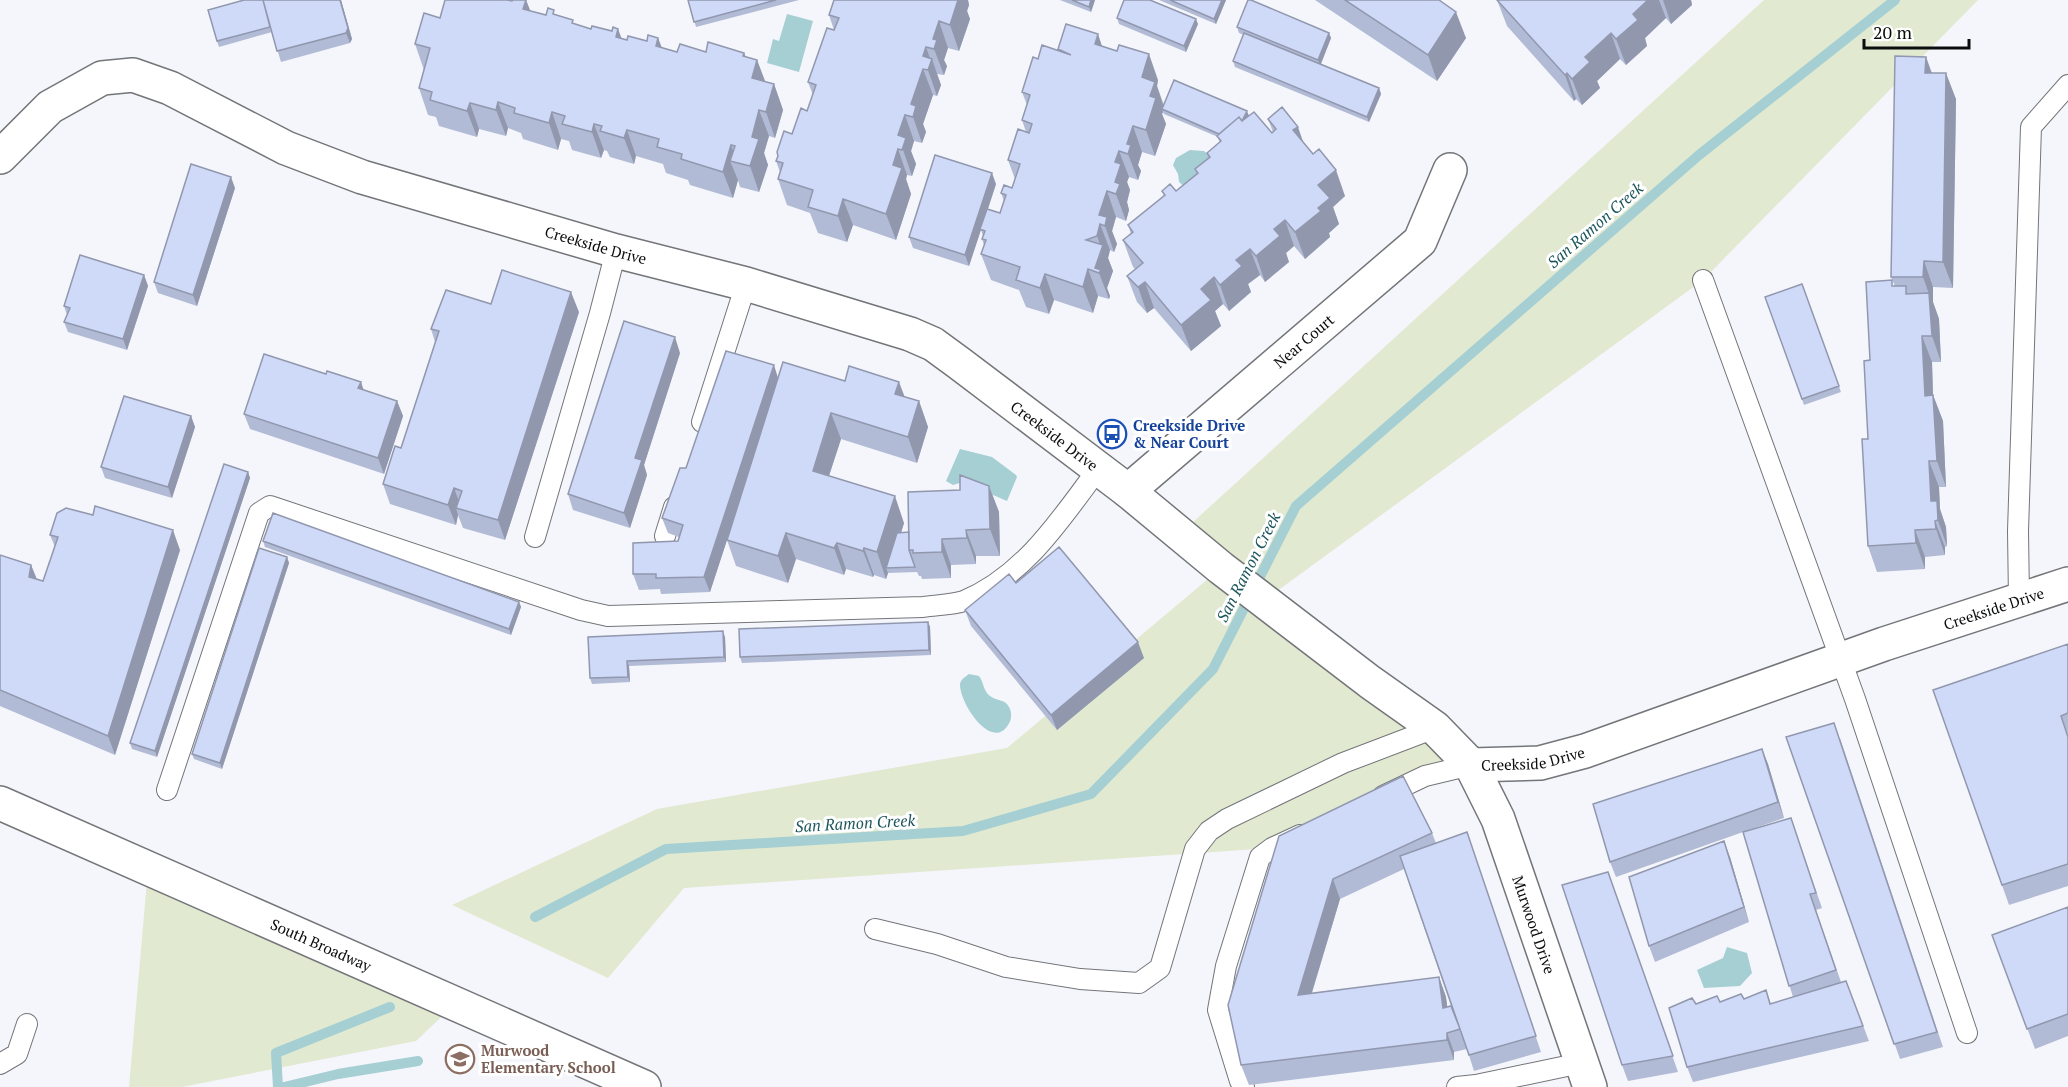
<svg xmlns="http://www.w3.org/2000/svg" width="2068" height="1087" viewBox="0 0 2068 1087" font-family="'PT Serif',serif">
  <rect width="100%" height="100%" fill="#f5f6fb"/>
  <path fill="#e1e9d1" d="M1764 0H1978L1703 280 1265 600 1471 765 1272 848 684 888 608 978 452 905 657 809 1007 748 1221 568 1180 534Z
    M148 869 454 1005 416 1041 182 1087H129Z"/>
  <path fill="#a5cfd3" d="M787 14 813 21 799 72 767 63 773 39 779 41Z
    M1190 150 1204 151 1211 157 1185 187 1179 182 1178 174 1173 165 1176 158Z
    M960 449 992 457 1016 475 1017 477 1007 501 963 482 953 485 946 481Z
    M969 674 979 676C984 682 983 691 990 696 996 701 1005 699 1009 707 1012 712 1012 720 1008 725 991 752 959 702 960 684 961 679 965 677 969 674Z
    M1727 947 1747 953 1752 973 1740 986 1704 988 1697 970 1723 958Z"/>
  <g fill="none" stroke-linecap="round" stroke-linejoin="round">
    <path stroke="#a5cfd3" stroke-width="10" d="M535 917 666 849 963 831 1091 794 1213 669 1296 506 1699 155 1895 0
      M278 1087 276 1053 390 1007
      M284 1087 338 1074 418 1061"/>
    <g stroke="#737579" stroke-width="22">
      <path id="lane" d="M1703 280 1855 699 1967 1033
        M702 422 746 284
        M665 536 674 507
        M535 537 600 313 616 251
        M2019 600 2018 531 2031 127 2068 85
        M167 790 259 513 270 506 581 610 608 616 923 607C935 605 952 605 964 601 1024 576 1061 519 1098 469
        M1383 796 1425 776 1471 765
        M875 929 937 944 1006 967 1080 979 1139 983 1160 968 1195 849 1209 831 1227 819 1343 763 1435 728
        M0 1064 17 1054 27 1024
        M1244 1087 1240 1081 1218 1010 1226 966 1260 857 1272 848 1300 835
        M1457 1087 1476 1085 1581 1063"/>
    </g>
    <g stroke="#737579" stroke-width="36">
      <g id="street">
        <path id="s1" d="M0 157 50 107 102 78 133 75 170 88 286 148 362 177 616 251 746 284 910 334 933 344 959 363 1128 491 1221 568 1370 682 1435 728 1471 765 1540 763 1585 751 1884 644 2068 584"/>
        <path id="s2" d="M1128 491 1420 241 1450 170"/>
        <path id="s3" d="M1471 765 1498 819 1590 1087"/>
      </g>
    </g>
    <g stroke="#737579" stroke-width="36">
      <g id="secondary">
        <path id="s4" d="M0 803 644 1087"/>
      </g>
    </g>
    <use href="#lane" stroke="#fff" stroke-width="20"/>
    <use href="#street" stroke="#fff" stroke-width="33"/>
    <use href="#secondary" stroke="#fff" stroke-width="33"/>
  </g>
  <path fill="#b2bbd5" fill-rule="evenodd" d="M244 0H341L352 39 350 43 281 62 272 32 219 47 217 41Z
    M513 0H526L530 11 546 15H556L575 24 627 40 647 41 658 38 662 48 677 52H706L744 53 746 57 757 60 765 82 774 84 783 110 775 138 769 136 764 153 768 165 759 192 740 187 738 180 733 198 690 185 688 180 666 173 663 164 636 156 634 164 610 157 607 151 604 150 601 158 572 150 569 141 561 139 558 150 523 139 521 133 508 128 506 136 479 129 477 137 439 126 436 117 428 115 419 88 424 70 415 44 440 18 512 1Z
    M688 0H799L696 27Z
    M834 0H968L969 5 967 11 970 19 959 51 948 48 944 60 947 66 944 75 937 74 941 85 937 96 933 95 923 124 926 132 922 143 914 141 911 151 916 164 912 176 907 175 906 179 911 194 896 240 853 225 847 242 818 233 810 213 787 205 778 179 780 172 776 161 792 134 807 111 813 95 808 82 834 30 829 15Z
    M1060 0H1095L1091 12Z
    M1159 0H1226L1216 24Z
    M1315 0H1439L1466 38 1437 81Z
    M1497 0H1691L1692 5 1671 24 1666 18 1645 38 1647 46 1626 65 1620 59 1597 81 1600 88 1582 105 1576 99 1574 101 1507 26Z
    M1117 18 1198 24 1186 52 1119 24Z
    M1237 27 1329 33 1331 38 1321 64 1379 88 1381 94 1369 122 1235 67 1233 61 1244 35 1239 33Z
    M1102 46 1158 80 1157 86 1164 105 1249 116 1272 133 1273 132 1268 119 1304 143 1345 196 1333 207 1339 224 1329 233 1330 237 1305 259 1294 246 1286 253 1289 262 1265 282 1260 275 1248 284 1251 292 1229 311 1223 304 1215 311 1221 326 1191 351 1154 308 1147 313 1137 302 1127 276 1135 269 1133 267 1123 240 1131 234 1128 225 1164 196 1162 191H1176L1196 174 1195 169 1208 158 1207 153 1220 143 1218 137 1164 114 1163 112 1162 114 1166 124 1155 156 1142 152 1138 165 1141 171 1138 180 1129 177 1127 182 1130 190 1127 202 1129 210 1126 221 1116 217 1112 231 1117 244 1114 252 1110 250 1108 258 1113 271 1107 288 1110 296 1109 299 1098 296 1093 313 1054 300 1049 314 1026 307 1019 290 991 280 981 254 984 245 982 239 983 236 981 230 969 266 913 248 909 237 996 184 988 209 1000 213 1004 201 1001 193 1012 188 1015 179 1008 160 1026 132 1022 120 1027 105 1022 92 1038 59 1059 51 1058 49Z
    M1926 57 1932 73 1956 99 1953 288 1933 287V302L1939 319 1941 362H1932L1933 395 1943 421 1946 487H1939L1940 509 1946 527 1947 546 1945 547V555L1925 557V569L1877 572 1868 546V439L1870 360 1894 286H1895L1891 277Z
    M235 188 197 306 158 293 154 282Z
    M144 275 148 286 127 350 68 332 64 322 67 315 64 306Z
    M1802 284 1841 392 1804 405 1765 297Z
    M491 304 579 312 505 540 463 528 458 515 456 525 390 504 383 484 401 448 435 342 431 329Z
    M680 353 644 465 647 475 630 528 573 510 568 494Z
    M326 374 361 382 363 390 397 401 403 416 384 474 250 429 244 414Z
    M778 378 845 381 919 401 928 427 917 463 841 439 829 476 904 523 901 533 909 532 960 490 989 486 999 512 1000 556H976V564L951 565V578L922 579 921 576H919L917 572 888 573 886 579 874 575 873 577 846 569 844 575 796 559 788 583 736 566 727 540 710 592 661 594 660 589 639 590 633 574 678 541 679 537 668 533 662 518 686 468Z
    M191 416 195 427 172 498 105 478 101 467Z
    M248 472 250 478 157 757 132 749 130 743Z
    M50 535 180 550 115 755 0 706V555L31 565 37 579 43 581 55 547Z
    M263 541 519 602 521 607 511 635 265 547Z
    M287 557 289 563 222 769 194 759 192 754Z
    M1016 583 1144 658 1057 730 971 626 965 610Z
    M928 622 930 627 931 655 742 663 740 657Z
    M588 637H725L726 662 629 666 630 682 592 684 590 678Z
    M2068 644V886L2009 905 1933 690Z
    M1786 737 1840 738 1943 1047 1900 1059Z
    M1762 749 1768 764 1784 818 1752 829 1791 818 1822 908 1816 910 1841 982 1846 981 1869 1041 1693 1082 1687 1067 1696 1004 1744 999 1766 990 1771 1004 1793 997 1743 832 1616 877 1610 862Z
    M1467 832 1541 1052 1474 1071 1467 1049 1454 1052V1060L1249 1085 1241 1065 1279 836 1432 833 1436 843ZM1404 869 1451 1006 1447 1007 1446 997 1439 977 1312 993 1340 899Z
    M1730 857 1749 922 1655 962 1649 946Z
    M1608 872 1678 1072 1628 1081 1622 1065Z
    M2068 907V1036L2035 1049 1992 935Z"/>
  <path fill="#9198ae" d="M340 0H341L352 39 350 43 346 33Z
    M526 0 536 25 523 9Z
    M958 0H968L969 5 967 11 970 19 959 51 950 25Z
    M1091 0H1095L1091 12 1089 7Z
    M1222 0H1226L1216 24 1214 19Z
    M1648 0H1659L1666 18 1645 38 1647 46 1626 65 1616 39 1633 14Z
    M1663 0H1691L1692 5 1671 24Z
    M1456 12 1466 38 1437 81 1428 55Z
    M1196 19 1198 24 1186 52 1184 46Z
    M939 21 948 48 944 60 947 66 944 75 934 49 933 39Z
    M618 29 628 55 616 37Z
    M1329 33 1331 38 1320 66 1318 60Z
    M1611 33 1620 59 1597 81 1600 88 1582 105 1572 79 1585 57Z
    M1098 34 1107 61 1095 44Z
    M658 38 668 64 656 46Z
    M926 47 931 61 932 59 941 85 937 96 923 56Z
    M744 53 753 76 757 60 767 86 762 104 743 56Z
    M1149 54 1158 80 1157 86 1164 108 1162 109 1163 112 1162 114 1166 124 1155 156 1146 130 1142 77Z
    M1926 57 1935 83 1925 73Z
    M923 69 933 95 923 124 926 132 922 143 913 117 911 104Z
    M1567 73 1576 99 1574 101 1565 75Z
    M1946 73 1956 99 1953 288 1943 262Z
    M774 84 783 110 775 138 766 112Z
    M1379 88 1381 94 1369 122 1367 117Z
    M498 102 508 128 506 136 496 110Z
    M470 103 479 129 477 137 467 111Z
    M759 110 769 136 764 153 768 165 759 192 750 166 752 137Z
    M1247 111 1249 116 1234 140Z
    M552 112 561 139 558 150 549 123Z
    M905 115 914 141 911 151 916 164 912 176 898 135Z
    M594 124 604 150 601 158 592 132Z
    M1133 126 1142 152 1138 165 1141 171 1138 180 1128 154 1127 144Z
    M1298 127 1307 153 1293 130Z
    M627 130 636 156 634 164 624 138Z
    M731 145 737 163 730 161 738 180 733 198 723 172Z
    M898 149 907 175 906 179 911 194 896 240 886 214 893 165Z
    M1119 151 1129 177 1127 182 1130 190 1127 202 1129 210 1126 221 1116 194 1115 162Z
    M1336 170 1345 196 1333 207 1339 224 1329 233 1330 237 1305 259 1295 232 1318 208V185Z
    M992 173 996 184 969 266 965 255Z
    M231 177 235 188 197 306 193 295Z
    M1107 191 1116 217 1112 231 1117 244 1114 252 1105 226 1099 215Z
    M843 199 853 225 847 242 838 216Z
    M1285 220 1294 246 1286 253 1289 262 1265 282 1256 256 1274 229Z
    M1100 224 1110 250 1108 258 1113 271 1107 288 1110 296 1109 299 1099 273 1095 268 1102 250 1097 236Z
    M1250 249 1260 275 1248 284 1251 292 1229 311 1220 285 1236 260Z
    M1924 261 1933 287V302L1939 319 1941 362 1932 336 1929 294 1923 277Z
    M1088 269 1098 296 1093 313 1083 287Z
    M1045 274 1054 300 1049 314 1040 288Z
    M144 275 148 286 127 350 123 339Z
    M1214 277 1223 304 1215 311 1221 326 1191 351 1181 325 1201 289Z
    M1145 282 1154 308 1147 313 1138 287Z
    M571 292 579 312 505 540 498 520Z
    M1922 336 1932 362 1933 395 1943 421 1946 487 1937 461 1925 396Z
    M675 337 680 353 644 465 647 475 630 528 624 513 635 458Z
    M774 365 779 381 710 592 704 577Z
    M361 382 366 397 358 388Z
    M899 382 909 408 895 394Z
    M397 401 403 416 384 474 378 458Z
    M919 401 928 427 917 463 908 437Z
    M831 413 841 439 822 497 813 471Z
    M191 416 195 427 172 498 168 487Z
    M1929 461 1939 487 1940 509 1946 527 1947 546 1931 501Z
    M248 472 250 478 157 757 155 751Z
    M989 486 999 512 1000 556 990 529Z
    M454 488 461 507 456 508 458 515 456 525 448 505Z
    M895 496 904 523 890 568H886L888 573 886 579 877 552Z
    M1935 521 1945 547V555L1936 529Z
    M173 530 180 550 115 755 108 736Z
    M966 530 976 556V564L967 538Z
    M1915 530 1925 557V569L1916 543Z
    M786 533 796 559 788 583 778 556Z
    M942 539 951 565V578L942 552Z
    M837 543 846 569 844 575 834 548Z
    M864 548 874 575 873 577 863 551Z
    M287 557 289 563 222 769 220 763Z
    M31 565 39 585 29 577Z
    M519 602 521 607 511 635 509 629Z
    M928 622 930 627 931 655 929 650Z
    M723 631 725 637 726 662 724 657Z
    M1138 642 1144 658 1057 730 1051 715Z
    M627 661 629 666 630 682 628 677Z
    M1762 749 1768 764 1784 818 1778 802Z
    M1724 841 1730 857 1749 922 1744 907Z
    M1333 879 1340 899 1305 1015 1298 995Z
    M1439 977 1446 997 1450 1027 1443 1008Z
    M1447 1033 1454 1052V1060L1447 1040Z"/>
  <path fill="#cfd9f8" stroke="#9198ae" stroke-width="1.5" d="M244 0H263L270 27 217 41 208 10Z
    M263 0H340L348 28 346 33 277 51Z
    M445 0H507L512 1 513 0H526L523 9 546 15 548 8 554 10 553 14 573 20 572 23 591 29 592 26 612 31 613 27 618 29 616 37 627 40 628 36 647 41 648 35 658 38 656 46 677 52 680 44 706 52 708 42 744 53 743 56 757 60 752 78 774 84 766 112 759 110 752 137 759 139 750 166 730 161 735 146 731 145 723 172 681 159 682 154 657 147 659 139 627 130 624 138 600 131 602 126 594 124 592 132 562 124 565 116 552 112 549 123 514 113 515 108 498 102 496 110 470 103 467 111 430 100 432 92 419 88 430 48 415 44 424 13 440 18Z
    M688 0H776L694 22Z
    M834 0H958L950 25 939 21 933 39 937 40 934 49 926 47 923 56 932 59 928 70 923 69 911 104 916 106 913 117 905 115 898 135 906 138 902 150 898 149 893 165 902 168 886 214 843 199 838 216 808 207 813 190 778 179 783 163 776 161 778 156 777 152 784 131 792 134 801 108 807 111 816 85 808 82 827 28 834 30 839 18 829 15Z
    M1072 0H1091L1089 7Z
    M1124 0H1150L1196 19 1184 46 1117 18Z
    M1170 0H1222L1214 19Z
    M1248 0H1251L1329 33 1318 60 1237 27Z
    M1345 0H1439L1456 12 1428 55Z
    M1497 0H1648L1633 14 1638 20 1616 39 1611 33 1585 57 1590 62 1572 79 1567 73 1565 75Z
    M1066 24 1098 34 1095 44 1117 51 1119 45 1149 54 1142 77 1155 82 1150 96 1156 98 1146 130 1133 126 1127 144 1131 145 1128 154 1119 151 1115 162 1121 164 1115 182 1120 184 1116 194 1107 191 1099 215 1107 217 1105 226 1100 224 1097 236 1086 240 1103 245 1095 268 1101 270 1099 273 1088 269 1083 287 1045 274 1040 288 1016 280 1020 267 981 254 986 240 982 239 985 231 980 229 987 209 1000 213 1006 195 1001 193 1004 185 1012 188 1020 164 1008 160 1018 129 1029 133 1032 124 1022 120 1030 95 1022 92 1033 57 1038 59 1042 45 1071 55 1058 49Z
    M1244 33 1379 88 1367 117 1233 61Z
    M1895 56 1926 57 1925 73H1946L1943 262 1924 261 1923 277H1891Z
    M1174 80 1247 111 1242 121 1239 117 1219 134 1162 109Z
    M1282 107 1298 127 1293 130 1313 154 1319 149 1336 170 1318 185 1330 198 1318 208 1321 211 1295 232 1285 220 1274 229 1280 236 1256 256 1250 249 1236 260 1242 266 1220 285 1214 277 1201 289 1211 300 1181 325 1145 282 1138 287 1127 276 1143 263 1123 240 1133 232 1128 225 1165 195 1162 191 1170 184 1176 191 1198 173 1195 169 1210 157 1207 153 1221 141 1217 136 1239 117 1242 121 1254 112 1272 133 1276 129 1268 119Z
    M935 155 992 173 965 255 909 237Z
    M191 164 231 177 193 295 154 282Z
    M80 255 144 275 123 339 64 322 70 308 64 306Z
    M502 270 571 292 498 520 456 508 462 491 454 488 448 505 383 484 395 446 401 448 439 331 431 329 446 290 491 304Z
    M1892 280V286H1906V294L1929 293 1932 336H1922L1925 396 1933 395 1937 461H1929L1931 501H1937L1938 520 1935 521 1936 529 1915 530 1916 543 1868 546 1862 439H1868L1864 361 1870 360 1866 282Z
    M1802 284 1839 386 1802 399 1765 297Z
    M624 321 675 337 635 458 642 460 624 513 568 494Z
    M726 351 774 365 704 577 656 578V574H633V543L678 541 683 525 662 518 680 468H686Z
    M264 354 326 374 327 371 361 382 358 388 397 401 378 458 244 414Z
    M783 362 845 381 849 366 899 382 895 394 919 401 908 437 831 413 813 471 895 496 877 552 864 548 863 551 837 543 834 548 786 533 778 556 727 540Z
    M124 396 191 416 168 487 101 467Z
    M224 464 248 472 155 751 130 743Z
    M960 475 989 486 990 529 966 530 967 538 942 539V552L913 553V550H909L908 492 960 490Z
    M95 506 173 530 108 736 0 690V555L31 565 29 577 43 581 58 537 50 535 57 513 66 508 93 515Z
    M273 513 519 602 509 629 263 541Z
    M909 532V550L915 567 886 568 897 533Z
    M1059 547 1138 642 1051 715 965 610 1009 574 1016 583Z
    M259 548 287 557 220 763 192 754Z
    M928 622 929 650 740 657 739 629Z
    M723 631 724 657 627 661 628 677 590 678 588 637Z
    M2068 644V713L2061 716 2068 737V864L2002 885 1933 690Z
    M1834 723 1937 1032 1894 1044 1786 737Z
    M1762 749 1778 802 1610 862 1593 804Z
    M1403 776 1432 833 1333 879 1298 995 1439 977 1443 1008 1451 1006 1460 1029 1447 1033V1040L1241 1065 1228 1005 1279 836Z
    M1791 818 1816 893 1810 894 1836 970 1789 986 1743 832Z
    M1467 832 1536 1036 1469 1055 1400 856Z
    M1724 841 1744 907 1649 946 1629 877Z
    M1608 872 1673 1056 1622 1065 1562 885Z
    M2068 907V1014L2027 1029 1992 935Z
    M1846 981 1863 1026 1687 1067 1669 1008 1692 998 1696 1004 1717 996 1720 1002 1741 994 1744 999 1766 990 1770 1004Z"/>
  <defs>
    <g id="bus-ring" transform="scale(1.5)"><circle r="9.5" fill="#fff" stroke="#1a4fb4" stroke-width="1.5"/><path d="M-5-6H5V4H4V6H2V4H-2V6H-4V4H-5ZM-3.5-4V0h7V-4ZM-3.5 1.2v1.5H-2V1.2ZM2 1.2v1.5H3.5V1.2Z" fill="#1a4fb4"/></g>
    <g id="school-ring" transform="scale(1.5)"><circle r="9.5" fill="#fff" stroke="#8d6e63" stroke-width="1.5"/><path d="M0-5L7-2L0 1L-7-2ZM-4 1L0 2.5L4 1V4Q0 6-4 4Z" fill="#8d6e63"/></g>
  </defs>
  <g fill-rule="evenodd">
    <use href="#bus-ring" x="1112" y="434"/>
    <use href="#school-ring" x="460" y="1059"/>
  </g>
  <g text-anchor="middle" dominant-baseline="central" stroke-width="6" stroke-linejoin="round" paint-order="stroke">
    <g font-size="15" fill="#0b0c0d" stroke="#fff">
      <text stroke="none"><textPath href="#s1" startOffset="656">Creekside Drive</textPath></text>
      <text stroke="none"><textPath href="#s2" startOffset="231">Near Court</textPath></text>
      <text stroke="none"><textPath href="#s1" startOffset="1160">Creekside Drive</textPath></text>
      <text stroke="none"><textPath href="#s1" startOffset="2240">Creekside Drive</textPath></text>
      <text stroke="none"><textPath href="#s1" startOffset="1754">Creekside Drive</textPath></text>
      <text stroke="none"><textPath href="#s3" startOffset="172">Murwood Drive</textPath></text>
      <text stroke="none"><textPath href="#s4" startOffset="351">South Broadway</textPath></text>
    </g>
    <g font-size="15" font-weight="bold" fill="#164399" stroke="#fff" text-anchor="start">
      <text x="1133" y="425">Creekside Drive<tspan x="1133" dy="17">&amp; Near Court</tspan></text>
    </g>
    <g font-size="15" font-weight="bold" fill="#785e54" stroke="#fff" text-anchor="start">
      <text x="481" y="1050">Murwood<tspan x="481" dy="17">Elementary School</tspan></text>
    </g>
    <g font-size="16" font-style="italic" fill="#1c555b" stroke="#fff">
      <text transform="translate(1595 225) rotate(-41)">San Ramon Creek</text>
      <text transform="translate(1248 567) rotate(-63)">San Ramon Creek</text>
      <text transform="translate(855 823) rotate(-3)">San Ramon Creek</text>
    </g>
  </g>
  <path d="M1864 39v9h105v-9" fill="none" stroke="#0b0c0d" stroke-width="3"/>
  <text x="1873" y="39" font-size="18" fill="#0b0c0d" stroke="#ffffff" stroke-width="4.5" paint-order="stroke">20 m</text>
</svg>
